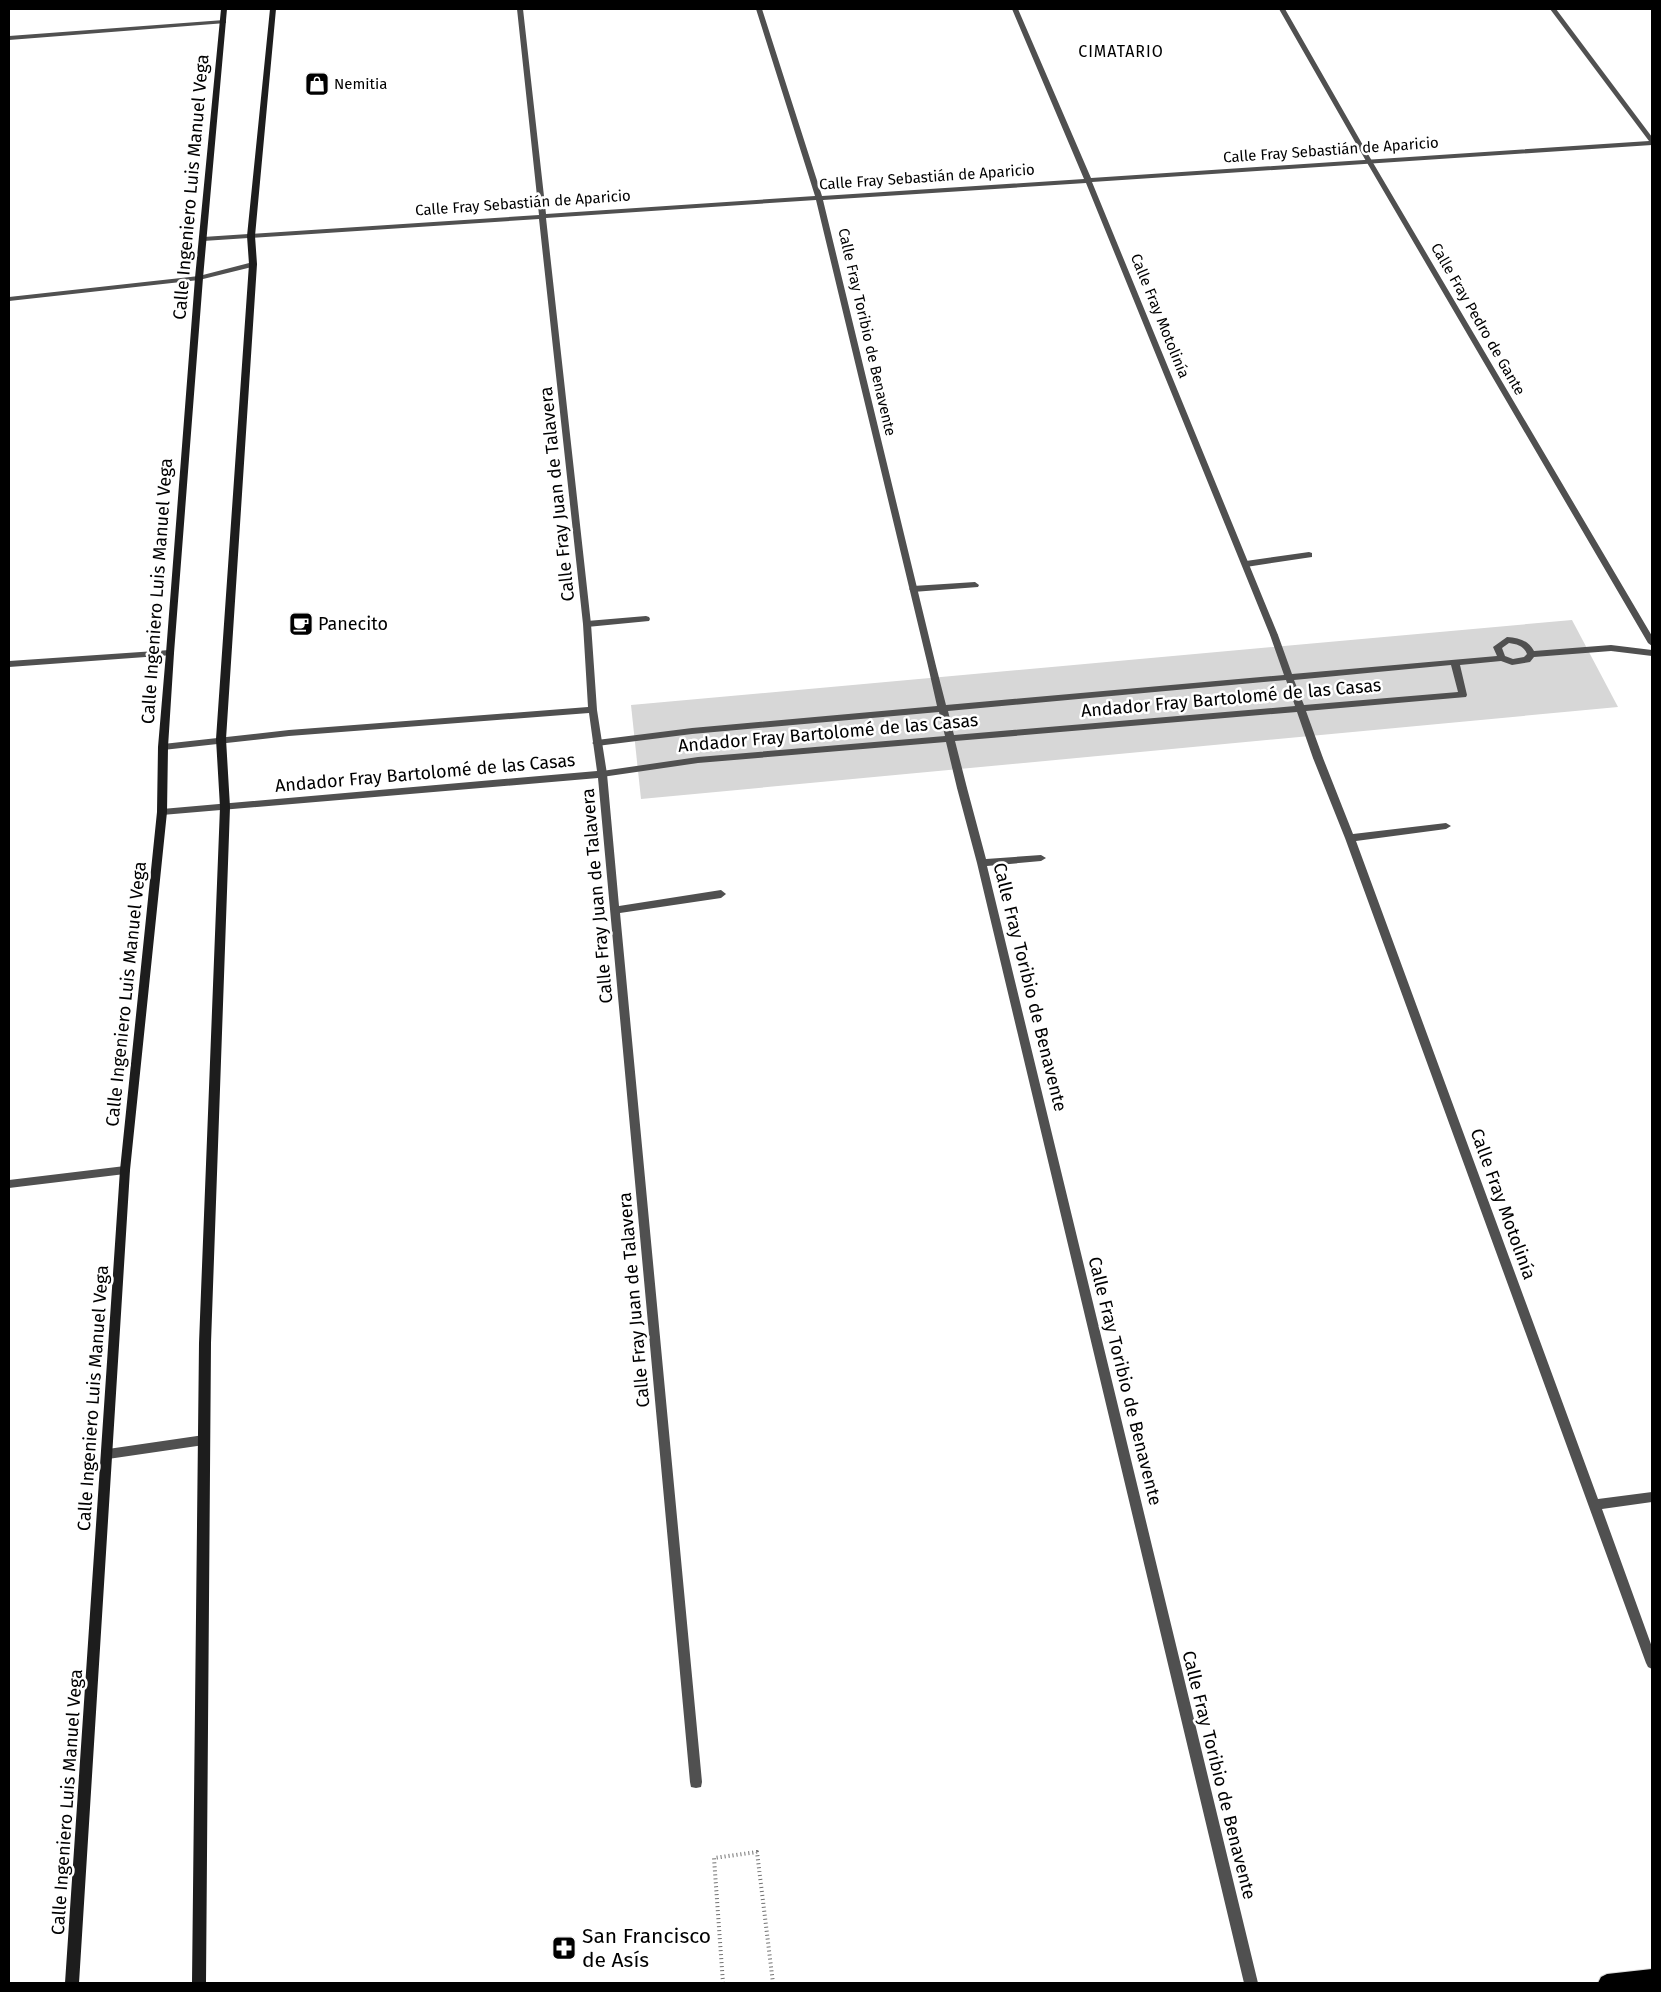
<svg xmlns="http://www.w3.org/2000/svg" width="1661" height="1992" viewBox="0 0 1661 1992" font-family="'Fira Sans',sans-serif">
  <rect width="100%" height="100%" fill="#fff"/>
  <path fill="#d7d7d7" d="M1572 620 1618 707 641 799 631 705Z"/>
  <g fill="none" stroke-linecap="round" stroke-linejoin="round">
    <g stroke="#dbdbdb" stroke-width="2">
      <path id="primary" d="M1652 1969V1983H1598L1601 1977 1607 1974Z"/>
    </g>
    <path stroke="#727272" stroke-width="4" stroke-dasharray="1 3" stroke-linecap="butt" d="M723 1983 714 1858 757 1852 773 1983"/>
    <path fill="#505050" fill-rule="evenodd" d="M1309 552 1312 553V557L1246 567 1242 564 1246 561Z
      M975 582 979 585 978 587 913 592 909 589 913 586Z
      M646 616 649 617 650 619 649 621 587 627 583 624 587 621Z"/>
    <path fill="#505050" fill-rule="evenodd" d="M1274 632 1278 635 1292 674 1497 656 1493 647 1507 637C1519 638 1528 640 1534 651L1611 645 1652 650V656L1611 651 1534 657 1530 662 1512 665 1501 661 1460 665 1467 695 1466 697 1306 711 1323 758 1318 761 1313 758 1297 712 955 741 967 788 962 791 957 788 946 742 698 763 602 777 597 774 602 771 698 757 945 736 939 712 692 734 597 746 592 743 597 740 692 728 937 706 928 666 932 663 936 666 946 705 1284 675 1270 635ZM1509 643C1517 644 1524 646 1527 654L1524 657 1513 659 1505 656 1502 648ZM1451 665 1458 692 1304 705 1294 680ZM1286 680 1295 706 954 735 948 711Z"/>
    <path fill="#505050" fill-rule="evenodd" d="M517 9H523L546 214 815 196 756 9H762L822 196 1084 179 1012 9H1018L1091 178 1649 141 1550 9H1556L1652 137V145L1092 182 1278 635 1274 638 1270 635 1086 183 823 200 936 666 932 669 928 666 816 200 546 218 591 624 597 710 607 774 619 906 721 890 726 894 721 898 620 913 702 1782 701 1787 696 1788 691 1787 690 1782 598 778 162 815 157 812 162 809 597 771 589 713 289 736 163 750 158 747 163 744 289 730 588 707 583 624 539 219 203 241 199 239 203 237 539 215Z
      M224 20 226 21V23L9 40V36Z
      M253 262 257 264 256 266 199 280 9 301V297L199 276Z
      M170 650 173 651 174 653 173 655 9 667V661Z
      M1318 755 1323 758 1353 834 1446 823 1451 826 1446 829 1356 841 1598 1499 1652 1492V1502L1602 1509 1652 1647V1669L1648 1667 1646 1663 1345 838 1313 758Z
      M962 785 967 788 986 859 1041 855 1046 858 1041 861 987 866 1258 1983H1244L977 863 957 788Z
      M125 1166 129 1167 130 1170 129 1173 125 1174 9 1188V1180Z"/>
    <path fill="#505050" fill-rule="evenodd" d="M1279 9H1285L1372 161 1652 636V646L1648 643 1366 161Z
      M204 1435 208 1436 210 1440 208 1444 204 1445 108 1459 104 1458 102 1454 104 1450 108 1449Z"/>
    <path fill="#1d1d1d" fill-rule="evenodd" d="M221 9H227L203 278 174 653 168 747 167 812 130 1170 79 1983H65L120 1170 157 812 158 747 166 653 195 278Z
      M270 9H276L255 236 257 264 226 739 230 807 211 1343 206 1983H192L199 1343 220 807 216 739 249 264 247 236Z"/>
    <use href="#primary" fill="#000" fill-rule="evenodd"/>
  </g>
  <defs>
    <g id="shop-square" transform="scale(1.25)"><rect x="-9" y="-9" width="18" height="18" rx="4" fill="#000" stroke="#fff"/><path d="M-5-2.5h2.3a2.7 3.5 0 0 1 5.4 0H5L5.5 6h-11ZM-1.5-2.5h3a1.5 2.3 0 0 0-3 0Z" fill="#fff"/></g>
    <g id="cafe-square" transform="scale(1.25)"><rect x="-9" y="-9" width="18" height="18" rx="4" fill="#000" stroke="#fff"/><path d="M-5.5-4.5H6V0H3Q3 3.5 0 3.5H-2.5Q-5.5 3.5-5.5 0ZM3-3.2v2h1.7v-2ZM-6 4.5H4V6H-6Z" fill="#fff"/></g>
    <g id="pharmacy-square" transform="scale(1.25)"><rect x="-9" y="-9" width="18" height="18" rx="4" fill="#000" stroke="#fff"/><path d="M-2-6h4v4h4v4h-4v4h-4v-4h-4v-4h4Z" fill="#fff"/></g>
  </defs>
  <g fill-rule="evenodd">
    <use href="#shop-square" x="317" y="84"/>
    <use href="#cafe-square" x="301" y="624"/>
    <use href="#pharmacy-square" x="564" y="1948"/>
  </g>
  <g text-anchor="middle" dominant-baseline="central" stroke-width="5" stroke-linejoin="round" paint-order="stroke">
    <g font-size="15" fill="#000" stroke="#fff" text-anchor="start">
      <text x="334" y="84">Nemitia</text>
    </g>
    <g font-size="15" fill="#000" stroke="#fff">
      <text transform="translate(1331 150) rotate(-4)">Calle Fray Sebastián de Aparicio</text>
      <text transform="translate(927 177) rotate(-4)">Calle Fray Sebastián de Aparicio</text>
      <text transform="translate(523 203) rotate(-4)">Calle Fray Sebastián de Aparicio</text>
      <text transform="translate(1160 316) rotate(68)">Calle Fray Motolinía</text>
      <text transform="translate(1478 319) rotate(60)">Calle Fray Pedro de Gante</text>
      <text transform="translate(867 332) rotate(77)">Calle Fray Toribio de Benavente</text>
    </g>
    <g font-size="16" letter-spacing="1" fill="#000" stroke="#fff">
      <text x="1121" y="51">CIMATARIO</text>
    </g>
    <g font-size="18" fill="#000" stroke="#fff">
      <text transform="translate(191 187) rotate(-85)">Calle Ingeniero Luis Manuel Vega</text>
      <text transform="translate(557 494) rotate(-96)">Calle Fray Juan de Talavera</text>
      <text transform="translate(157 591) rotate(-86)">Calle Ingeniero Luis Manuel Vega</text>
      <text transform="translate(1231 698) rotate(-5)">Andador Fray Bartolomé de las Casas</text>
      <text transform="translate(828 733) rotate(-5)">Andador Fray Bartolomé de las Casas</text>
      <text transform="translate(425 773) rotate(-5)">Andador Fray Bartolomé de las Casas</text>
      <text transform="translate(597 896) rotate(-95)">Calle Fray Juan de Talavera</text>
      <text transform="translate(1030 987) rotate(76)">Calle Fray Toribio de Benavente</text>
      <text transform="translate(126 994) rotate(-84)">Calle Ingeniero Luis Manuel Vega</text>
      <text transform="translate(1503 1204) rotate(70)">Calle Fray Motolinía</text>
      <text transform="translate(634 1300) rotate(-95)">Calle Fray Juan de Talavera</text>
      <text transform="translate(1125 1381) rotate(76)">Calle Fray Toribio de Benavente</text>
      <text transform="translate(93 1398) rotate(-86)">Calle Ingeniero Luis Manuel Vega</text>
      <text transform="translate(1219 1775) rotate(76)">Calle Fray Toribio de Benavente</text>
      <text transform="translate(67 1802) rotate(-86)">Calle Ingeniero Luis Manuel Vega</text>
    </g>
    <g font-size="18" fill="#000" stroke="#fff" text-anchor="start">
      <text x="318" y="624">Panecito</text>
    </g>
    <g font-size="21" fill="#000" stroke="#fff" text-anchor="start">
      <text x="582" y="1936">San Francisco<tspan x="582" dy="24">de Asís</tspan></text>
    </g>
  </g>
  <rect width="1661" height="1992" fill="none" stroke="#000000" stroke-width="20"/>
</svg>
